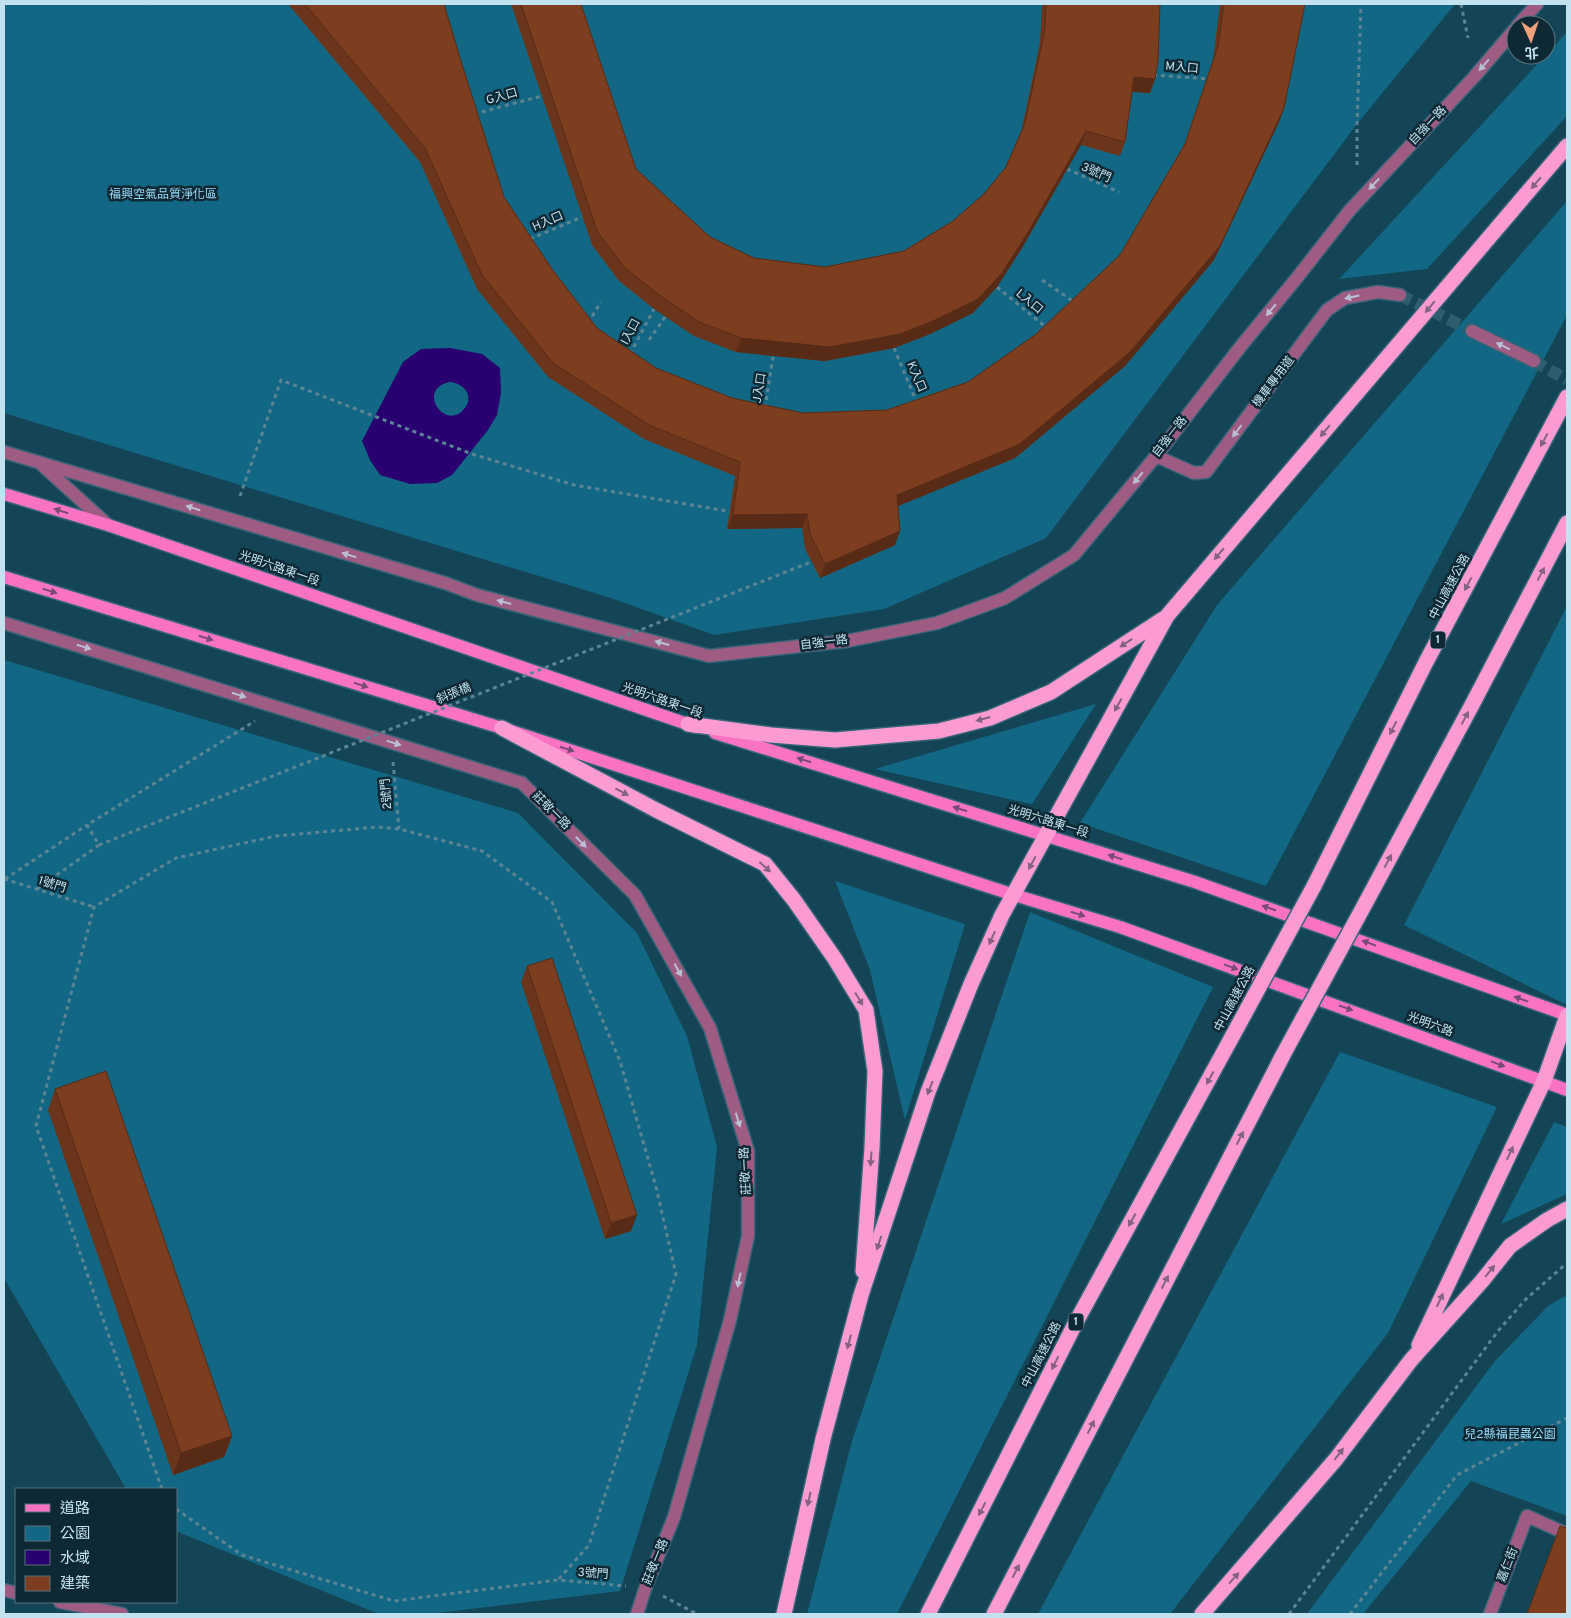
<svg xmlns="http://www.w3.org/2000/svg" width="1571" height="1618" viewBox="0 0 1571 1618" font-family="Overpass,'Noto Sans TC',sans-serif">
  <rect width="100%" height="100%" fill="#134557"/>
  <path fill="#126884" d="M4 4H1455L1357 124 1046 538 884 609 714 635 611 598 4 413Z
    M1567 32V116L1427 269 1339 279Z
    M1567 201V315L1266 886 1080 823 1217 605Z
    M1567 606V997L1565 1004 1404 925Z
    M4 660 518 813 637 933 687 1036 717 1147 697 1345 620 1591 429 1614H379L176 1531V1489H126L4 1278Z
    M1096 704 1032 804 875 769Z
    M835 881 965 924 905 1120 870 970Z
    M1030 912 1213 987 897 1614H807L852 1441Z
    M1340 1052 1497 1107 1388 1333 1170 1614H1038Z
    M1554 1122 1567 1127V1194L1501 1224Z
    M1567 1295V1516L1471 1481 1363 1614H1307L1495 1361 1548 1306Z"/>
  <path fill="#28006f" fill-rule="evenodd" d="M450 348 482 354 500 368 501 393 497 415 488 430 452 475 437 483 410 484 380 475 370 460 362 441 403 362 421 349ZM450 382C464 383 475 397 464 409 446 432 415 389 450 382Z"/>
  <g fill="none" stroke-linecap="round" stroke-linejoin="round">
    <path stroke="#2d5d6e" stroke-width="12" stroke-dasharray="12 6" stroke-linecap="butt" d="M1400 295 1472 331
      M1534 361 1567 380"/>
    <g stroke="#366475" stroke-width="15">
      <path id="minor" d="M1518 25 1537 4
        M1472 331 1534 361
        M4 452 445 583 477 595 709 656 847 641 937 623 1005 598 1074 555 1156 456 1241 346 1296 279 1350 210 1474 77 1516 28
        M1156 456 1194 473 1206 472 1327 310 1345 298 1378 292 1400 295
        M42 465 108 525
        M4 623 522 783 635 895 710 1028 748 1151V1236L730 1320 674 1517 645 1589 637 1614
        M4 1590 16 1593
        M60 1602 122 1614
        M1490 1614 1527 1516 1567 1534"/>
    </g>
    <g stroke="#366475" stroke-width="15">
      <path id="major" d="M4 494 108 525 696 727
        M4 577 502 728 1014 895 1120 927 1567 1090
        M715 733 1195 882 1567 1015"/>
    </g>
    <g stroke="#366475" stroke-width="18">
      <path id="highway" d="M688 724 771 735 835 740 939 731 990 718 1051 692 1163 619
        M502 728 656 810 765 864 794 900 835 959 866 1010 875 1071 872 1148 863 1271
        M1314 886 1426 662 1567 397
        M1365 904 1473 703 1567 523
        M1419 1345 1544 1081 1567 1016
        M784 1614 823 1439 861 1295 928 1092 971 984 1002 915 1167 616 1567 146
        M928 1614 1076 1322 1233 1035
        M994 1614 1283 1055
        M1202 1614 1336 1459 1411 1360 1482 1281 1510 1246 1547 1220 1567 1209"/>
    </g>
    <path stroke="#5b8595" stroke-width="3" stroke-dasharray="4 4" stroke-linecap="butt" d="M148 4H149
      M1461 4 1468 38
      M1153 75 1210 79
      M474 114 542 96
      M1357 165V124L1361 4
      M1067 169 1119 192
      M530 239 582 217
      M1042 280 1074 302
      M997 287 1047 328
      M588 323 601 302
      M649 340 665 317
      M894 348 917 403
      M630 354 654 309
      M765 408 773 357
      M240 496 281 380 472 454 574 485 733 512
      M393 762 399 829
      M4 879 94 907
      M5 879 87 825
      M37 889 99 845 87 825 255 721
      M162 1489 36 1126 94 907 176 858 276 836 378 827 399 829 482 851 552 902 620 1061 656 1187 676 1274 589 1545 558 1580
      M176 1509 242 1555 394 1601 558 1580 626 1586
      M663 1596 697 1614
      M1289 1614 1498 1331 1526 1299 1567 1263
      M1350 1614 1457 1475 1567 1418"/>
    <use href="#minor" stroke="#9f5c82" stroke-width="12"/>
    <use href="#major" stroke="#fa72c3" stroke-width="12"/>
    <use href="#highway" stroke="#fc9bd1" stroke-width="15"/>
    <g stroke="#366475" stroke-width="18" stroke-linecap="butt">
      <path id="highway-bridge" d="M1233 1035 1314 886
        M1283 1055 1365 904"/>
    </g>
    <path stroke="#5b8595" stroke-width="3" stroke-dasharray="4 4" stroke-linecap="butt" d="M99 845 816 560"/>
    <use href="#highway-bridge" stroke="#fc9bd1" stroke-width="15"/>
  </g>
  <path fill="#6b351b" d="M288 4H444L460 58 504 197 552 269 597 328 656 368 732 398 803 413 887 410 968 382 1035 335 1120 255 1184 146 1213 60 1220 4H1305L1284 108 1279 122 1214 260 1125 366 1015 458 898 506 895 545 820 578 805 549 802 528 727 529 735 476 644 439 548 377 477 289 420 162Z
    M511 4H581L636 169 710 237 754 258 825 267 904 251 953 221 984 194 1006 167 1021 133 1040 43 1042 4H1160L1155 79 1150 93 1132 92 1125 142 1120 156 1081 145 1022 248 997 287 973 313 930 334 894 348 825 361 736 352 694 336 654 309 619 281 592 245Z
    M527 966 631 1231 605 1239 521 982Z
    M55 1089 232 1436 224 1457 173 1475 48 1110Z"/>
  <path fill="#572b16" d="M1134 77 1155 79 1150 93 1128 91Z
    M1284 108 1279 122 1214 260 1125 366 1015 458 891 509 897 495Z
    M1086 131 1081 145 1022 248 997 287 973 313 930 334 894 348 825 361 736 352 741 338 1002 273Z
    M807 514 802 528 727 529 733 515Z
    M900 531 895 545 820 578 825 564Z
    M637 1215 631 1231 605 1239 611 1223Z
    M232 1436 224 1457 173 1475 181 1453Z"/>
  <path fill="#7c3e1f" stroke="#572b16" d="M305 4H444L460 58 504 197 552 269 597 328 656 368 732 398 803 413 887 410 968 382 1035 335 1120 255 1185 144 1218 46 1224 4H1305L1284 108 1220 246 1130 352 1020 444 897 495 900 531 825 564 810 534 807 514 733 515 740 462 649 425 553 363 482 275 425 148Z
    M521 4H581L636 169 710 237 754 258 825 267 904 251 953 221 984 194 1006 167 1025 123 1045 29 1046 4H1160L1158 61 1155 79 1134 77 1125 142 1086 131 1027 234 1002 273 978 299 935 320 900 334 830 347 741 338 699 322 659 295 624 267 597 231Z
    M552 958 637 1215 611 1223 527 966Z
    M106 1071 232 1436 181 1453 55 1089Z
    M1560 1526 1567 1528V1614H1527Z"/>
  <defs><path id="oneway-solid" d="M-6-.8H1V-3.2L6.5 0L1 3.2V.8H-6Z" transform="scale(1.25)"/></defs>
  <g fill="#bac0d4">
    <use href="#oneway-solid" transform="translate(1484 65) rotate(131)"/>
    <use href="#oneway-solid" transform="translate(1374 184) rotate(133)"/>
    <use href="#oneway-solid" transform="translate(1352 297) rotate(168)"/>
    <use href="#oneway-solid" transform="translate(1271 310) rotate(130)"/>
    <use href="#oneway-solid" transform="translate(1503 346) rotate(-154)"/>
    <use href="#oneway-solid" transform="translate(1237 431) rotate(127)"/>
    <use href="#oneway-solid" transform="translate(1138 478) rotate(129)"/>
    <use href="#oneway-solid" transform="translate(193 508) rotate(-163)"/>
    <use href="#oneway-solid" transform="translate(349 555) rotate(-163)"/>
    <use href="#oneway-solid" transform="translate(504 602) rotate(-165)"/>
    <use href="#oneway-solid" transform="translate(662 643) rotate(-165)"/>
    <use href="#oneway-solid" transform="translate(84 647) rotate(17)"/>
    <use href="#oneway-solid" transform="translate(239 695) rotate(17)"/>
    <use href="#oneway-solid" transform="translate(394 743) rotate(17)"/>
    <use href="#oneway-solid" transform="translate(581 842) rotate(45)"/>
    <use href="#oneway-solid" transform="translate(678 970) rotate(61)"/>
    <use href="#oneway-solid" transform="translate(738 1120) rotate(73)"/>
    <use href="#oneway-solid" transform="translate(739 1280) rotate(102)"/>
  </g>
  <g fill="#856282">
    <use href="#oneway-solid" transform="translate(1536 183) rotate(130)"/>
    <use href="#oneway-solid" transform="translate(1430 307) rotate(130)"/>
    <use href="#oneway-solid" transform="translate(1325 431) rotate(130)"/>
    <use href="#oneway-solid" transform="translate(1544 440) rotate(118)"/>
    <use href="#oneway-solid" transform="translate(1219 554) rotate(130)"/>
    <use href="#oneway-solid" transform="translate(1541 574) rotate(-62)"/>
    <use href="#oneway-solid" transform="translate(1468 584) rotate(118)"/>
    <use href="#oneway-solid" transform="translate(1126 643) rotate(146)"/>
    <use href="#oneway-solid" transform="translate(1118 705) rotate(119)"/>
    <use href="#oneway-solid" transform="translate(1465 718) rotate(-62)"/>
    <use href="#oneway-solid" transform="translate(983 719) rotate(165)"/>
    <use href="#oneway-solid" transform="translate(1393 728) rotate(117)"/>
    <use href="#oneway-solid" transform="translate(622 792) rotate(28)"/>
    <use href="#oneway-solid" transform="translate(1388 861) rotate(-62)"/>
    <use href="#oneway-solid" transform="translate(1032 863) rotate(118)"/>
    <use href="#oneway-solid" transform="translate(765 867) rotate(42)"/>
    <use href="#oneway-solid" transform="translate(992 938) rotate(114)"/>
    <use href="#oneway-solid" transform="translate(859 999) rotate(59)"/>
    <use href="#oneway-solid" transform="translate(1210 1078) rotate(119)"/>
    <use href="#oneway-solid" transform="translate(930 1088) rotate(111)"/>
    <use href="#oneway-solid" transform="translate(1240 1138) rotate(-63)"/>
    <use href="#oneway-solid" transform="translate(1510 1153) rotate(-65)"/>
    <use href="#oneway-solid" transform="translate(871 1159) rotate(94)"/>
    <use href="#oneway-solid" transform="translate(1132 1220) rotate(119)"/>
    <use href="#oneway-solid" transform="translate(879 1243) rotate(108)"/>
    <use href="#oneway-solid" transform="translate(1490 1271) rotate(-51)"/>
    <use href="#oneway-solid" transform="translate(1165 1282) rotate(-63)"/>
    <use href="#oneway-solid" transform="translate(1440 1300) rotate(-65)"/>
    <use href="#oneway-solid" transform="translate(849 1342) rotate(105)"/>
    <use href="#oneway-solid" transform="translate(1055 1363) rotate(117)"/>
    <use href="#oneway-solid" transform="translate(1091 1427) rotate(-63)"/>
    <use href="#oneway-solid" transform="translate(1339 1454) rotate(-52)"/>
    <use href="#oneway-solid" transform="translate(809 1499) rotate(103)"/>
    <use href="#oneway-solid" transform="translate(982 1509) rotate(117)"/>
    <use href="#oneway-solid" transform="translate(1016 1571) rotate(-63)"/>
    <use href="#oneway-solid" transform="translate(1234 1578) rotate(-48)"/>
  </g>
  <g fill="#784a74">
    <use href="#oneway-solid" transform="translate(61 511) rotate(-163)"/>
    <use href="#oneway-solid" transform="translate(50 591) rotate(17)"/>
    <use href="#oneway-solid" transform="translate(206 638) rotate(17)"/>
    <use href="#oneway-solid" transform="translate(361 685) rotate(17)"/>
    <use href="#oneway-solid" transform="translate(567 749) rotate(18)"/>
    <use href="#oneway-solid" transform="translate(804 760) rotate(-163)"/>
    <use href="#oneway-solid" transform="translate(960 809) rotate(-163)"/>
    <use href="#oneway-solid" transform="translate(1115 857) rotate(-163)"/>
    <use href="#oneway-solid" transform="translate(1269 908) rotate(-161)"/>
    <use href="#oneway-solid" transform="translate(1078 914) rotate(17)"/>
    <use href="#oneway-solid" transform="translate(1369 943) rotate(-160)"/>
    <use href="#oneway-solid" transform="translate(1231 967) rotate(20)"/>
    <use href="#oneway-solid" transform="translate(1521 999) rotate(-160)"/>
    <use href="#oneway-solid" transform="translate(1346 1008) rotate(20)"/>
    <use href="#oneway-solid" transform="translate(1498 1064) rotate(20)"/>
  </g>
  <g text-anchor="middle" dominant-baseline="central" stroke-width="5" stroke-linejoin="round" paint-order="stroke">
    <g fill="#0e2934" stroke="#8daab7" stroke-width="1">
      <rect x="1430.5" y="631.5" width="15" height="17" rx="4"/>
      <rect x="1068.5" y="1313.5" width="15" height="17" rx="4"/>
    </g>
    <g font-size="11" font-weight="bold" fill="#c3e2ef">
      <text x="1438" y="640">1</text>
      <text x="1076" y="1322">1</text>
    </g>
    <g font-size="12" fill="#c3e2ef" stroke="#0e2934">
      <text transform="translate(1182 68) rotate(5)">M入口</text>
      <text transform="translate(502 97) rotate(-15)">G入口</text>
      <text transform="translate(1428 126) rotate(-47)">自強一路</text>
      <text transform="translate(1096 173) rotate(24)">3號門</text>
      <text transform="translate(548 222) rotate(-23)">H入口</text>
      <text transform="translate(1029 302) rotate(40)">L入口</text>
      <text transform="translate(631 332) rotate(-62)">I入口</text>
      <text transform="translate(916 377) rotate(67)">K入口</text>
      <text transform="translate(1274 382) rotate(-53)">機車專用道</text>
      <text transform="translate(760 388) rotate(-81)">J入口</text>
      <text transform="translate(1170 437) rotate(-52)">自強一路</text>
      <text transform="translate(279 569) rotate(19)">光明六路東一段</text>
      <text transform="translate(1450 587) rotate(-62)">中山高速公路</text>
      <text transform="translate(824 643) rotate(-7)">自強一路</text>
      <text transform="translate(454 694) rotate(-22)">斜張橋</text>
      <text transform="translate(662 701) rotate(19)">光明六路東一段</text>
      <text transform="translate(387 794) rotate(-95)">2號門</text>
      <text transform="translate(551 811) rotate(45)">莊敬一路</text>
      <text transform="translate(1048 822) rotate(17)">光明六路東一段</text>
      <text transform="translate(52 885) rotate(18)">1號門</text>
      <text transform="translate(1235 999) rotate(-62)">中山高速公路</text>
      <text transform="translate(1430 1025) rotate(20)">光明六路</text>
      <text transform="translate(746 1171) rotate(-93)">莊敬一路</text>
      <text transform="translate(1042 1355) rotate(-63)">中山高速公路</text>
      <text transform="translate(656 1562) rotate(-68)">莊敬一路</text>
      <text transform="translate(1508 1565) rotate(-69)">嘉仁街</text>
      <text transform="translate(593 1574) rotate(5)">3號門</text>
    </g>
    <g font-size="12" fill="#97d8f4" stroke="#0e2934">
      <text x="163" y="195">福興空氣品質淨化區</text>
      <text x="1510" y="1435">兒2縣福昆蟲公園</text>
    </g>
  </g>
  <rect width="1571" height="1618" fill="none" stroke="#c3e2ef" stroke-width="10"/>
  <rect x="15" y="1488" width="162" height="115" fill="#0e2934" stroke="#56737f"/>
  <rect x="25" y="1504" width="25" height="8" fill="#fa72c3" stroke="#56737f"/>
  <text x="60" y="1513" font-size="15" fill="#c3e2ef">道路</text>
  <rect x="25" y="1526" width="25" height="15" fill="#126884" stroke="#56737f"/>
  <text x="60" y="1538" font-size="15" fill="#c3e2ef">公園</text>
  <rect x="25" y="1550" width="25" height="15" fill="#28006f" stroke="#56737f"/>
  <text x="60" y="1563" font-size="15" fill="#c3e2ef">水域</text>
  <rect x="25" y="1576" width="25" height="15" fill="#7c3e1f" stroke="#56737f"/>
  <text x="60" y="1588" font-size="15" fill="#c3e2ef">建築</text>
  <g transform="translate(1531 40) rotate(177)"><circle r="24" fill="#0e2934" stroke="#56737f"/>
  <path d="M0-4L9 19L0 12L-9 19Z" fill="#f1a17c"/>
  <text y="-8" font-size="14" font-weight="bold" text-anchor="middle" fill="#c3e2ef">北</text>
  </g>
</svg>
